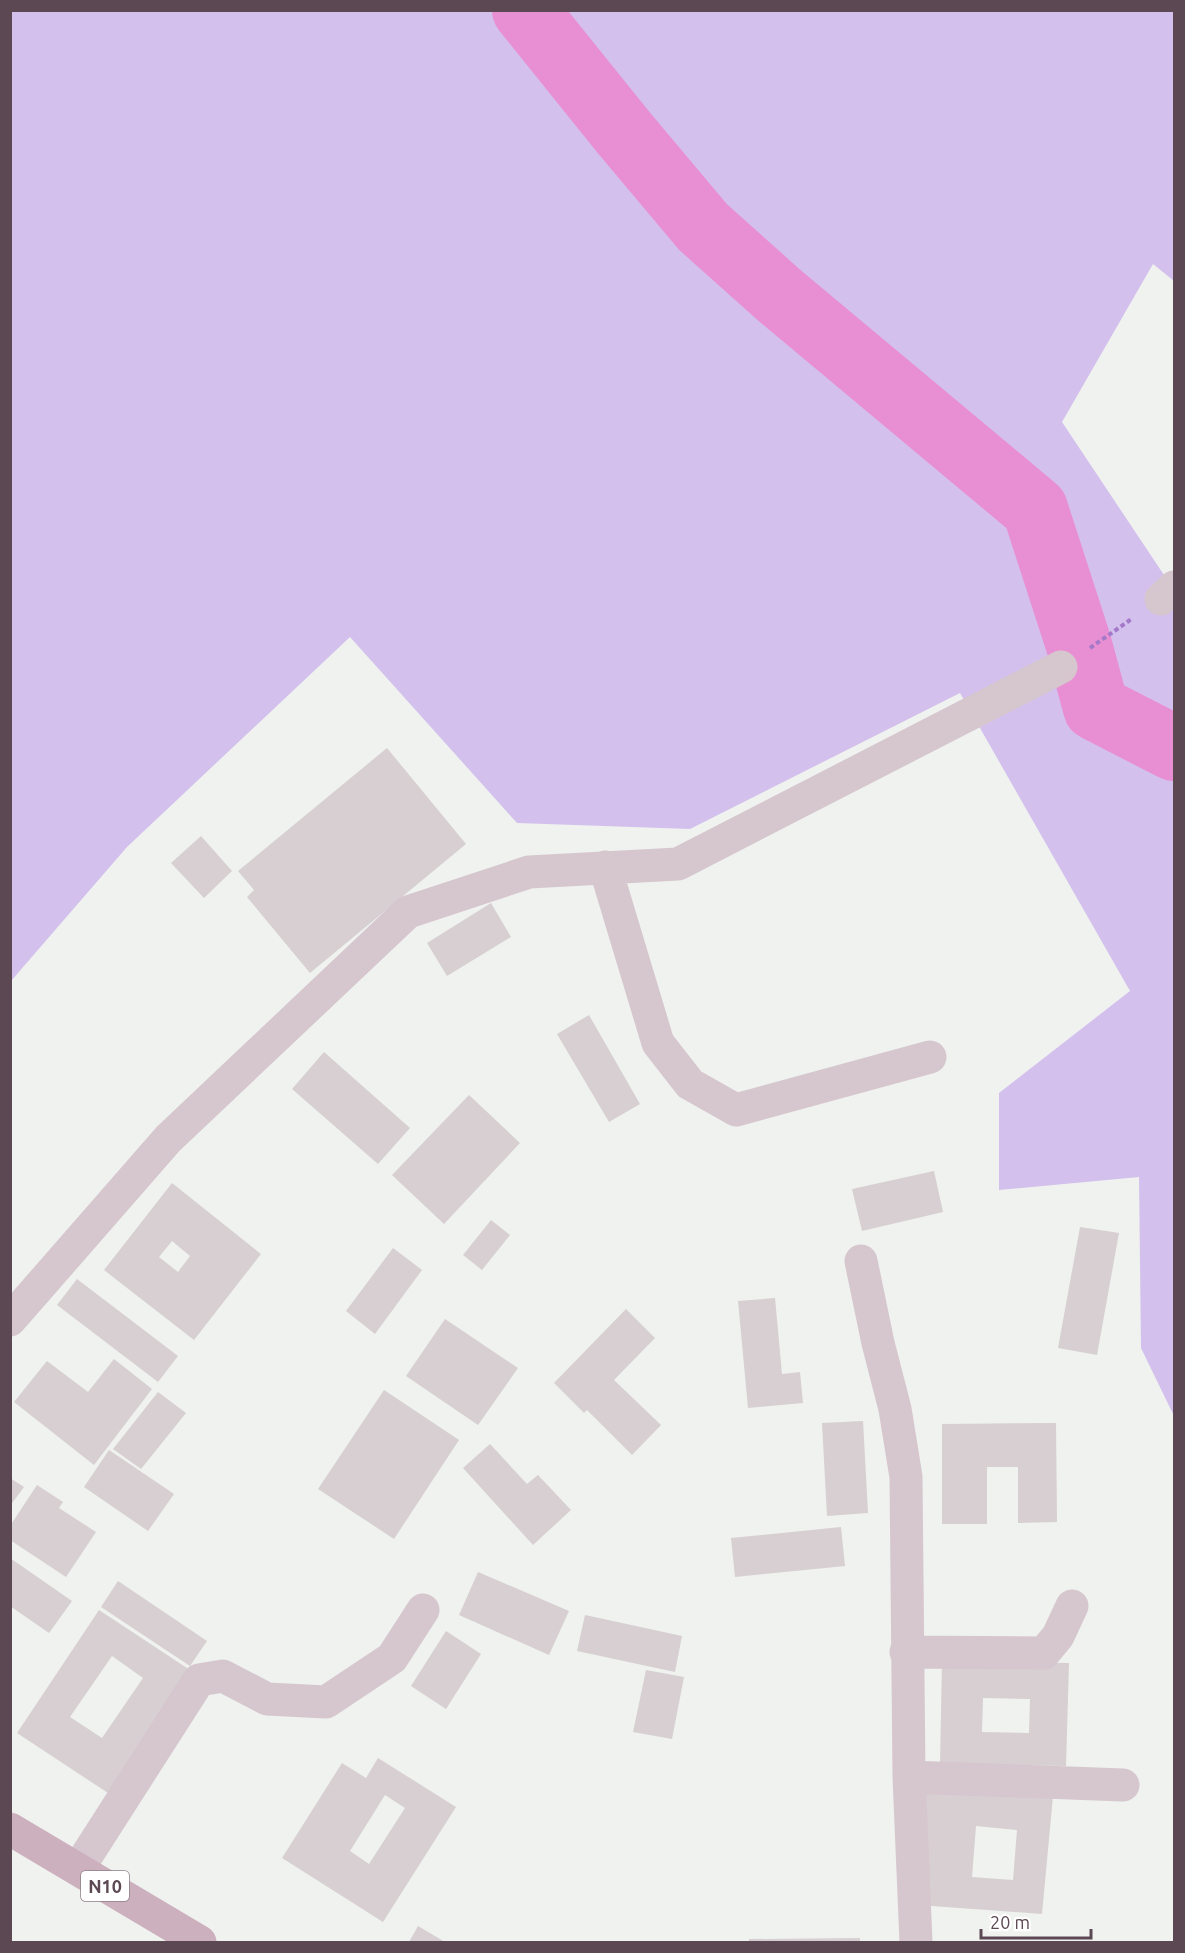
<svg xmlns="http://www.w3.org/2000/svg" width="1185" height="1953" viewBox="0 0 1185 1953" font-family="Ubuntu,sans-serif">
  <rect width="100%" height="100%" fill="#eff2ef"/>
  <path fill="#d3c0ed" d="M11 11H1174V281L1153 264 1062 422 1174 590V1416L1141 1348 1139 1177 999 1190V1093L1130 991 960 693 690 829 517 823 350 637 127 847 11 981Z"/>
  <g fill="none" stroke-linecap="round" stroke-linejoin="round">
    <path stroke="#e88fd3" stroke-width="66" d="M525 10 624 133 703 227 779 295 1035 509 1079 645 1096 708 1174 748"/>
  </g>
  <path fill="#d7cfd1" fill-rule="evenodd" d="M387 748 466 844 310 973 247 897 254 890 238 871Z
    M201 836 232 871 204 898 171 863Z
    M491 903 511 937 447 976 427 943Z
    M589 1015 640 1104 609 1122 557 1034Z
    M324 1052 410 1128 378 1164 292 1089Z
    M469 1095 520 1143 444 1224 392 1175Z
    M934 1171 943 1212 862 1231 852 1189Z
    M172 1183 261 1254 194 1340 104 1270ZM172 1241 190 1256 178 1272 159 1257Z
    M491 1220 510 1235 482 1270 463 1255Z
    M1080 1227 1119 1233 1097 1355 1058 1348Z
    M393 1248 422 1270 375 1334 346 1311Z
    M77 1279 178 1356 158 1382 57 1305Z
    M775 1298 782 1374 800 1372 803 1403 748 1408 738 1301Z
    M626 1309 655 1338 614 1380 661 1425 632 1455 587 1410 584 1413 554 1383Z
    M445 1319 518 1368 478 1425 406 1376Z
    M114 1359 152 1389 94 1465 14 1402 47 1361 88 1392Z
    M384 1390 459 1440 394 1539 318 1489Z
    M158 1392 186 1413 141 1469 113 1449Z
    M863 1421 868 1513 827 1516 822 1423Z
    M1056 1423 1057 1522 1018 1523V1467H987V1524H942V1424Z
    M490 1444 527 1484 538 1475 571 1510 533 1545 463 1468Z
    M109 1450 174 1494 148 1531 84 1487Z
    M10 1478 24 1487 10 1506Z
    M37 1485 63 1502 59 1508 96 1532 66 1577 10 1540V1526Z
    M841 1527 845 1566 735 1577 731 1538Z
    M10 1558 72 1601 49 1633 10 1606Z
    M478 1572 569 1611 549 1655 459 1615Z
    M118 1581 207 1641 190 1666 101 1607Z
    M99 1610 190 1670 108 1793 17 1733ZM112 1656 143 1678 102 1738 70 1717Z
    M585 1615 682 1636 675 1672 577 1651Z
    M446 1631 481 1654 446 1709 411 1686Z
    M942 1661 1069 1663 1066 1766 940 1764ZM983 1698 1030 1699 1029 1733 982 1732Z
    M646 1670 684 1677 672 1739 633 1732Z
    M378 1758 456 1807 383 1922 282 1858 342 1763 366 1778ZM385 1795 405 1808 369 1864 350 1851Z
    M926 1784 1053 1796 1042 1914 918 1905ZM976 1826 1017 1830 1013 1880 972 1877Z
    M418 1926 445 1942H409Z
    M860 1938V1942H749V1939Z"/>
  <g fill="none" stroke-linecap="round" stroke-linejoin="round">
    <path stroke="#a579ca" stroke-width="4" stroke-dasharray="4.5 3" stroke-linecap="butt" d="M1090 648 1133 618"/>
    <path stroke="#d6c6ce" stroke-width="33" d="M1161 599 1174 587
      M605 867 658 1043 690 1084 736 1110 930 1057
      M861 1261 878 1343 895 1409 906 1477 909 1777 916 1942
      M10 1320 168 1139 408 912 529 872 678 864 1061 667
      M906 1652 1044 1653 1058 1636 1072 1606
      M909 1777 1123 1785
      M78 1869 199 1680 223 1676 267 1699 326 1702 392 1658 423 1610"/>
    <path stroke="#cdb0be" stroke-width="33" d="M10 1829 200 1942"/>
  </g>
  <g text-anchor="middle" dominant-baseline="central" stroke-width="4.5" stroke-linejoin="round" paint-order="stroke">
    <rect fill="#fff" stroke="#8d7f86" stroke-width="1.5" x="81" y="1871" width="48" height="30" rx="4.5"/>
    <g font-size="18" font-weight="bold" fill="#5c4852">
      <text x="105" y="1886">N10</text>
    </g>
  </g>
  <rect width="1185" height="1953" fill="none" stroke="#5c4852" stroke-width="24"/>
  <path d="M981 1929v9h110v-9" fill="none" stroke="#5c4852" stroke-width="3"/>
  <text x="990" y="1929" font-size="18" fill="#5c4852" stroke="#ffffff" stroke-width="4.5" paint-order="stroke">20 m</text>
</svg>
